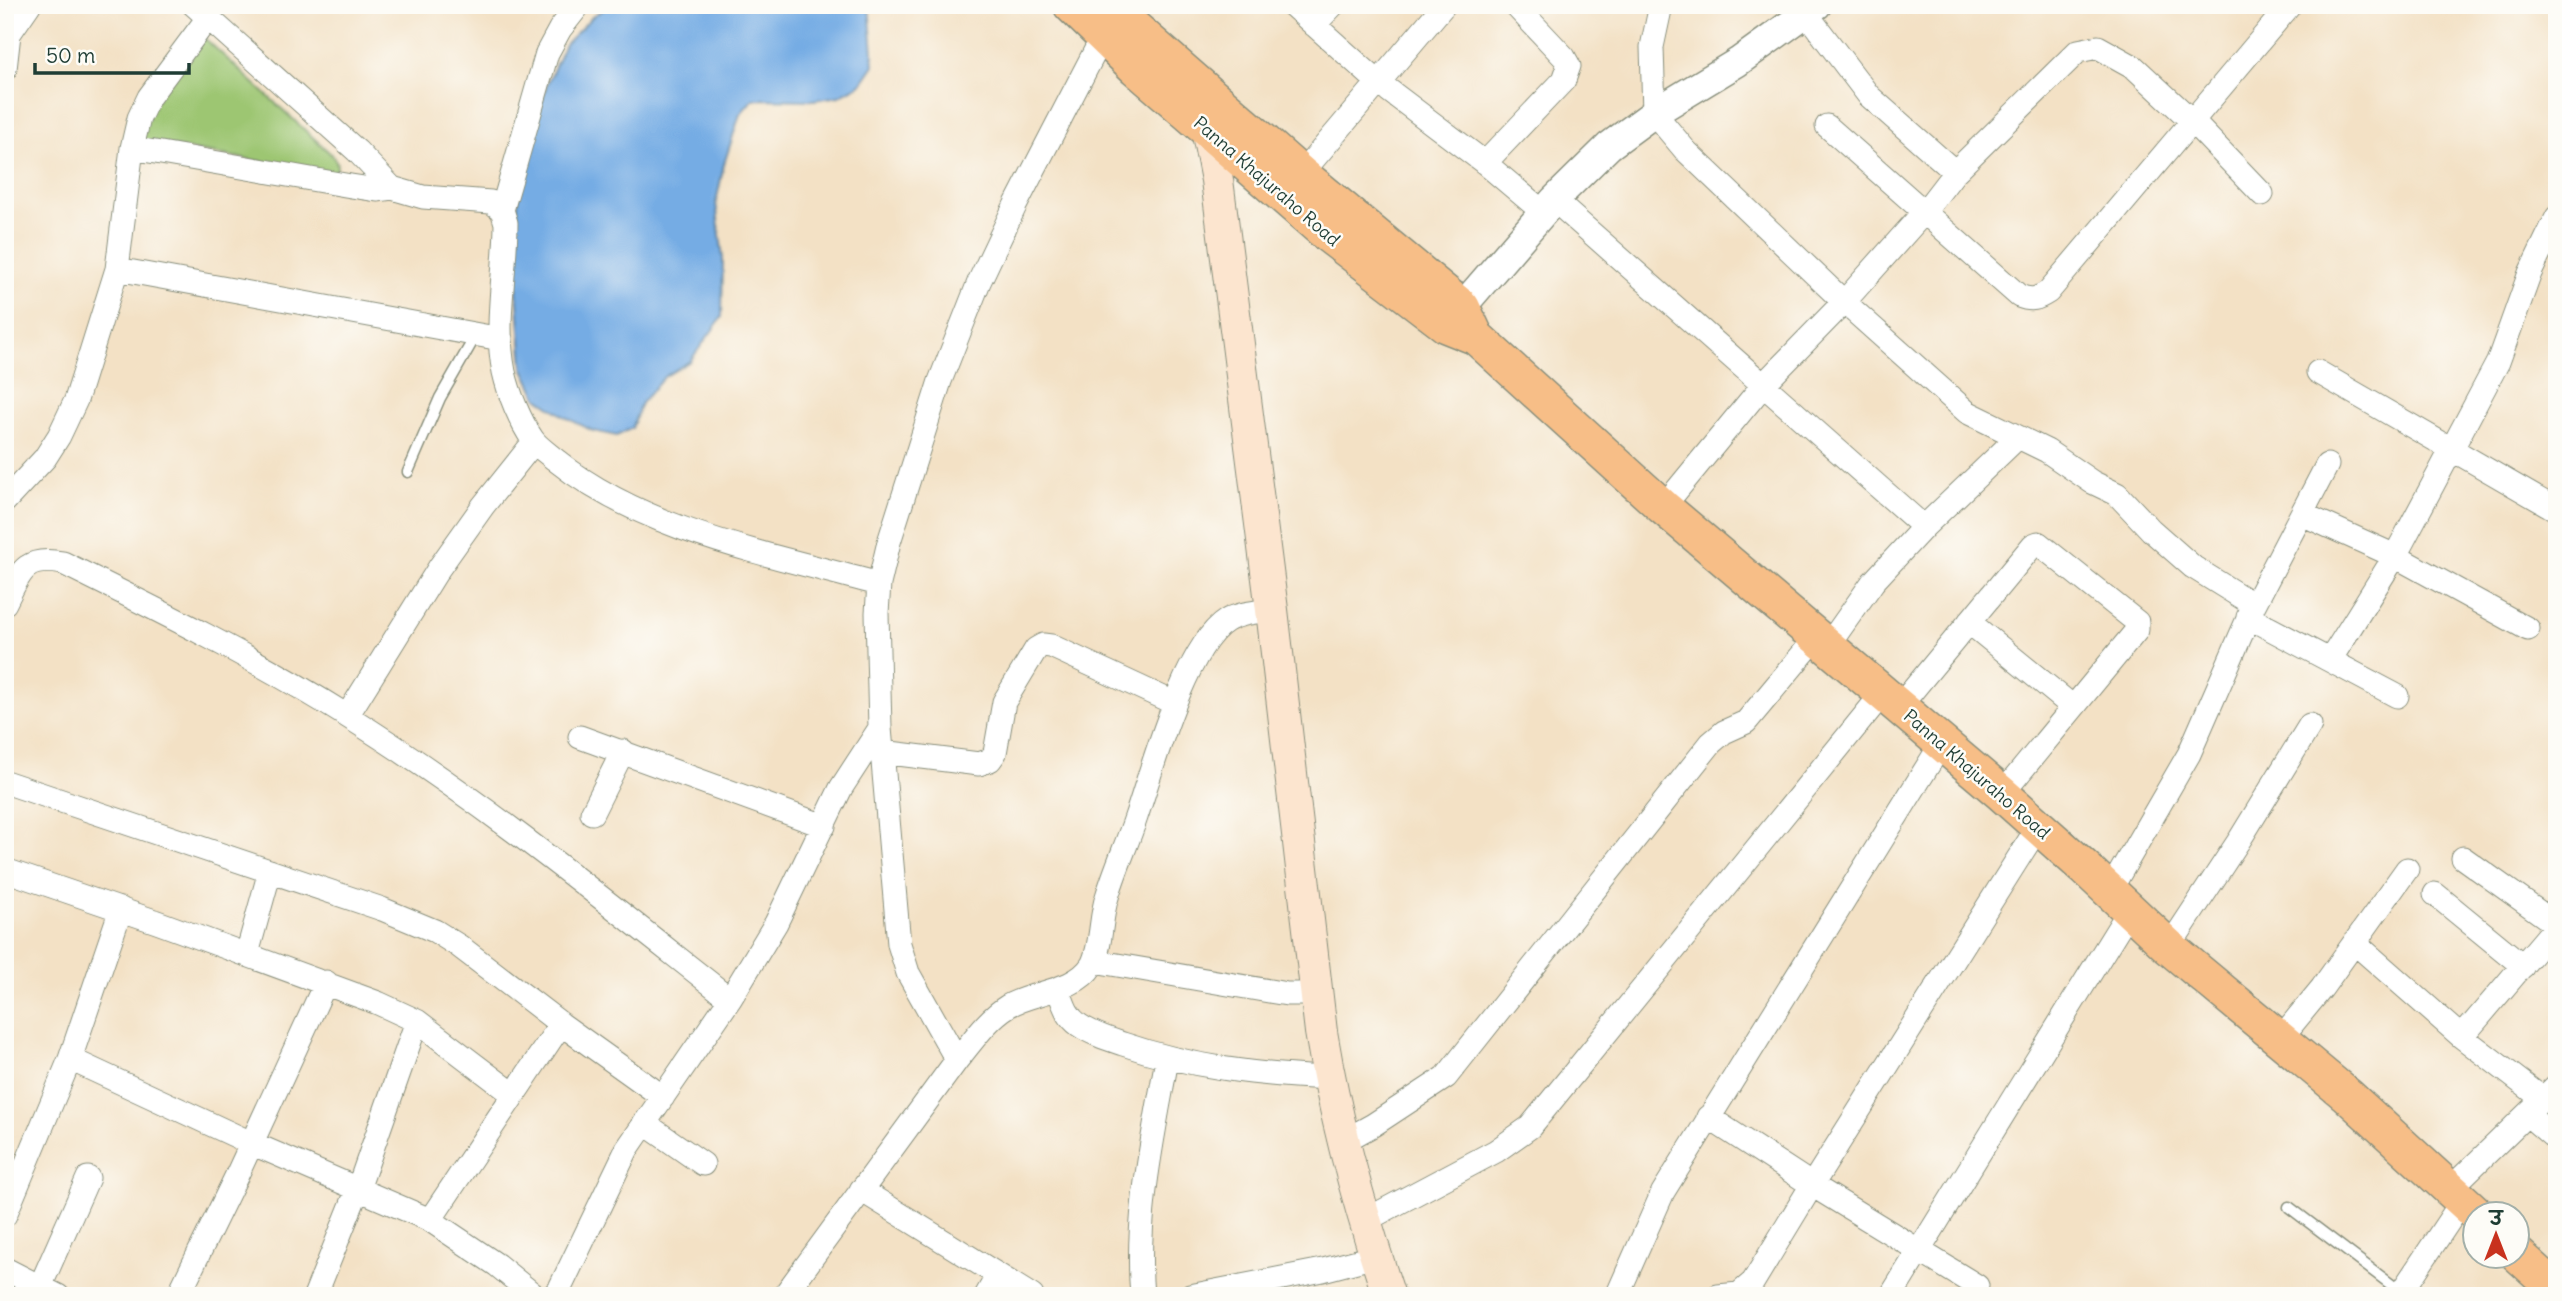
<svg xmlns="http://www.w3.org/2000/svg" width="2562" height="1301" viewBox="0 0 2562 1301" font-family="Delius,'Playpen Sans Deva',sans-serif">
  <rect width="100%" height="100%" fill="#fdfcf7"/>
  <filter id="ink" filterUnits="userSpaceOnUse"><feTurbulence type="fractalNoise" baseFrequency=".0143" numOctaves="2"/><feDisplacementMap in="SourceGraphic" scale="14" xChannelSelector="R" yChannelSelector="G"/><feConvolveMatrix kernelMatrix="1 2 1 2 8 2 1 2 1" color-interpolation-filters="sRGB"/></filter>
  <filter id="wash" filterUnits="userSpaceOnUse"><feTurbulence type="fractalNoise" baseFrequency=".00686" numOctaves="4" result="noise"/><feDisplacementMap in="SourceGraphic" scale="28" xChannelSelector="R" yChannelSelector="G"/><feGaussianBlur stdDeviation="1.57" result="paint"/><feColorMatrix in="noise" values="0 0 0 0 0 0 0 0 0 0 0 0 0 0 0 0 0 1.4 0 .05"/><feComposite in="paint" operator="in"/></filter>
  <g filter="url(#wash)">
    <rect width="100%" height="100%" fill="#f3e1c5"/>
    <path fill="#9dc672" stroke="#5e8253" stroke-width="2" d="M200 34 331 154 337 163V169L331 173 145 142 134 122Z"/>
    <path fill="#75ace4" stroke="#4a748c" stroke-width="2" d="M611 5H869L874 65 861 84 839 96 814 100 753 99 740 114 724 164 716 203 723 258 722 317 690 361 664 377 641 403 632 428 617 436 593 431 565 417 538 398 523 367 513 241 522 171 547 84 565 44 593 16Z"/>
  </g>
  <g filter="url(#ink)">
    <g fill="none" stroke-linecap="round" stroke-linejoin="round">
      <g stroke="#898f7c" stroke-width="13">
        <path id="service" d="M408 472 440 398 476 335
          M2289 1207 2401 1292"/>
      </g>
      <g stroke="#898f7c" stroke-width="25">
        <path id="minor" d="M194 5 357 151 392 188 423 197 491 202 502 210 506 223C506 271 494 324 504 372 509 394 520 421 533 440 539 448 550 455 557 461 645 532 773 555 879 584
          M1292 5 1379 83 1485 163
          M1515 5 1564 57 1569 66 1564 80 1485 163 1543 212
          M1661 5 1652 47 1654 113 1685 150 1844 302 1967 412 2047 451 2092 482 2117 494 2151 530 2193 567 2254 605
          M1806 13 1869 96 1955 172
          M1314 25 1333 5
          M5 69 9 34 29 5
          M1827 126 2019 296C2032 301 2037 299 2048 292L2290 5
          M132 148 351 186 377 190 392 188
          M1301 174 1444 5
          M1554 200 1924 527
          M502 210 547 53 560 29 579 5
          M117 269 501 339
          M2318 372 2557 510
          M5 501 45 458 59 436 76 400 117 269 132 148 139 118 149 97 207 19
          M1663 507 1764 384 1844 302 1925 211 1955 172 2078 51 2098 47 2134 67 2193 122 2262 194
          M2302 514 2395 556 2498 362 2530 273 2557 217
          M5 603C21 571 24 556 63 563 158 610 257 659 347 716 482 800 605 901 730 999
          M2248 617 2397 696
          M1969 622 2073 707
          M1827 647 1873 582 1924 527 2017 438
          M2330 660 2395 556 2528 629
          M1899 707 2033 545 2038 543 2137 622V630L2002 794
          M347 716 439 568 483 506 534 442
          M580 737 824 826
          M882 752 979 764 990 760 995 753 1004 702 1036 649 1043 645 1051 646 1174 703
          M5 782 382 909 435 931 459 946 561 1024 663 1097
          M592 813 623 751
          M2463 858 2557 925
          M5 870 157 922 378 1003 417 1021 513 1094
          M2109 892 2189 754 2254 605 2327 465
          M2435 894 2523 966
          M2355 943 2462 1037 2543 1099
          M2169 947 2240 839 2310 725
          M247 954 270 871
          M1094 961 1287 994H1317
          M1058 988C1063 1002 1066 1016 1079 1025 1092 1034 1108 1039 1123 1044 1190 1067 1258 1075 1329 1078
          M2462 1037 2557 925
          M2280 1039 2322 988 2407 869
          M70 1059 251 1143 430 1220 497 1265 535 1296
          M957 1060 908 973 899 944 880 728 877 613 879 584 889 542 940 381 979 282 1015 206 1103 36
          M2528 1115 2557 1140
          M1708 1117 1812 1185 1977 1286
          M644 1123 703 1164
          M1344 1141 1373 1125 1446 1077 1711 743 1724 732 1746 722 1816 638
          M2451 1188 2557 1085
          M861 1190 1032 1296
          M5 1215 70 1059 121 909
          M430 1220 561 1024
          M1366 1220 1496 1151 1530 1127 1883 693
          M5 1269 58 1296
          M36 1296 88 1178
          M178 1296 237 1175 326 982
          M315 1296 358 1189 417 1021
          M553 1296 560 1288 627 1149 730 999 776 923 841 788 880 728
          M784 1296 957 1060C972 1042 987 1019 1008 1006 1034 991 1075 992 1092 965 1102 946 1100 918 1107 897 1115 870 1127 844 1136 817 1152 770 1185 647 1226 621 1239 613 1257 612 1272 610
          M986 1296 998 1275
          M1142 1296C1135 1215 1153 1138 1167 1059
          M1190 1296 1323 1270 1376 1256
          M1617 1296 1663 1192 1942 743
          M1718 1296 1739 1294 1753 1282 1812 1185 2038 827
          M1891 1296 2129 911
          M2399 1296 2463 1200"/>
      </g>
      <g stroke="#898f7c" stroke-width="31">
        <path id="tertiary" d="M1448 323 1554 200 1609 146 1654 113 1738 62 1817 5"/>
      </g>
      <g stroke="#898f7c" stroke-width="34">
        <path id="secondary" d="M1207 129 1217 180 1272 610 1321 1032C1336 1122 1360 1210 1389 1296"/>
      </g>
      <g stroke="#898f7c" stroke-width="38">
        <path id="primary" d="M1071 5 1136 68 1328 235 1446 325 1476 337
          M1108 5 1301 174 1462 307 1476 337 1663 507 2002 794 2085 868 2169 947 2347 1095 2477 1214
          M2516 1253 2557 1290"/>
      </g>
      <use href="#service" stroke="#fff" stroke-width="10"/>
      <use href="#minor" stroke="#fff" stroke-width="23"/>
      <use href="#tertiary" stroke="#fff" stroke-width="28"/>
      <use href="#secondary" stroke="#fce5cf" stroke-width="32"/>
      <use href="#primary" stroke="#f7be87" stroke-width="35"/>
    </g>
  </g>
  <g text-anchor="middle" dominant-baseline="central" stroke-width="5" stroke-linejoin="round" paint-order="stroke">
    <g font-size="18" fill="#1f3d34" stroke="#fdfcf7">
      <text transform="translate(1267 181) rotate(41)">Panna Khajuraho Road</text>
      <text transform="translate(1977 774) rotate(41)">Panna Khajuraho Road</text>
    </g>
  </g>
  <rect width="2562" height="1301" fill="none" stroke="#fdfcf7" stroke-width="28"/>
  <g transform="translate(2496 1235)"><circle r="33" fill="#fdfcf7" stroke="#a4b0a9" stroke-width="2"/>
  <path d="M0-5L12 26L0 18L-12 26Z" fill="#c8321e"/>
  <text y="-10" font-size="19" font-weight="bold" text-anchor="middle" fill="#1f3d34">उ</text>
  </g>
  <path d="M35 63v10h154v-10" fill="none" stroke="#1f3d34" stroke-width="3.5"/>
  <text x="46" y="63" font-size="21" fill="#1f3d34" stroke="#fdfcf7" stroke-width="5" paint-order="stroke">50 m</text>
</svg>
